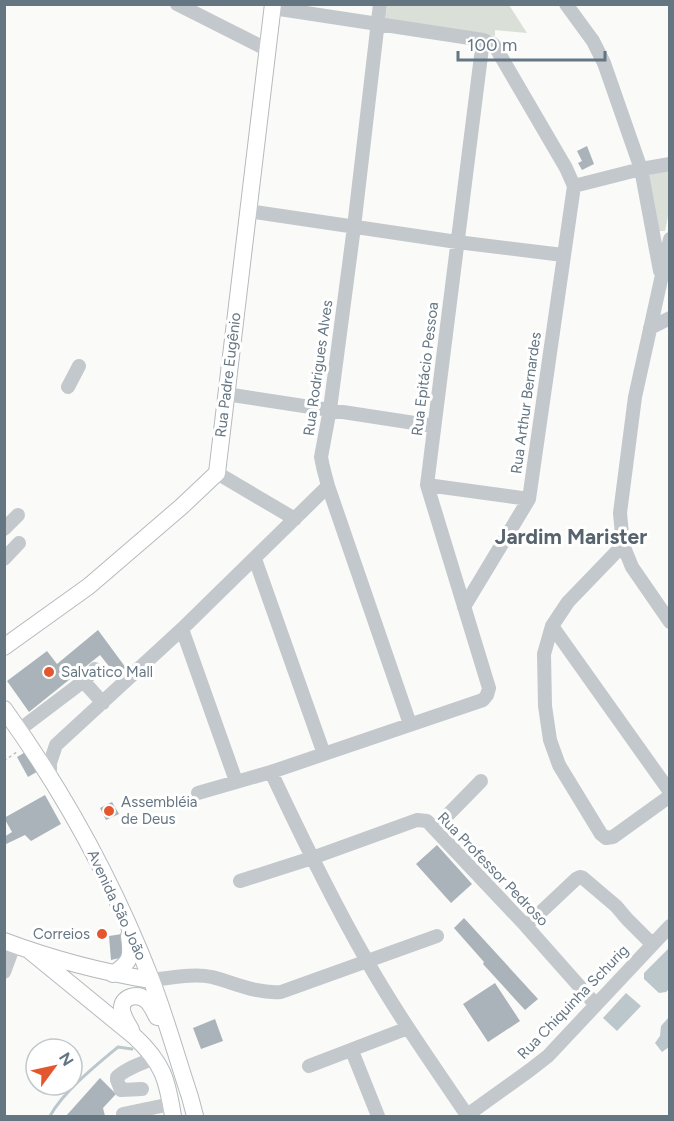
<svg xmlns="http://www.w3.org/2000/svg" width="674" height="1121" viewBox="0 0 674 1121" font-family="Figtree,sans-serif">
  <rect width="100%" height="100%" fill="#fafaf8"/>
  <path fill="#dadfd7" d="M387 5H509L527 33 495 30V36L385 24Z
    M669 169V211L665 231H658L648 174Z"/>
  <path fill="#bbc7cb" d="M669 948V989L666 992 659 993 644 979V973Z
    M626 993 641 1006 617 1031 603 1018Z
    M669 1017V1047L662 1052 655 1043 660 1036 661 1026Z"/>
  <g fill="none" stroke-linecap="round" stroke-linejoin="round">
    <path stroke="#bbc7cb" stroke-width="3" d="M50 1116C64 1091 95 1066 118 1047L132 1049"/>
  </g>
  <path fill="#aab3b9" d="M587 146 594 164 582 170 578 163 582 161 577 151Z
    M98 630 126 668 116 675 100 655 29 712 7 681 47 651 57 664Z
    M27 751 40 770 28 777 17 757Z
    M45 795 61 824 31 841 25 835 4 845V837L12 832 4 818Z
    M112 802 119 814 106 820 100 808Z
    M437 845 472 884 451 903 416 864Z
    M464 918 538 999 525 1010 483 964 484 962 454 928Z
    M122 934 124 957 111 960 109 936Z
    M495 983 520 1021 488 1042 463 1004Z
    M215 1019 223 1041 201 1049 193 1028Z
    M100 1078 116 1094 103 1108 105 1116H66Z"/>
  <g fill="none" stroke-linecap="round" stroke-linejoin="round">
    <g stroke="#b5babe" stroke-width="18">
      <path id="major" d="M4 647 89 586 181 507 217 473 273 4
        M4 709C64 792 114 884 151 979 166 1018 177 1058 190 1097L195 1116
        M4 941C52 959 101 972 151 980
        M30 951 134 1036C163 1063 167 1079 173 1116
        M113 974C131 962 132 957 129 936
        M131 1030C128 1024 121 1015 122 1007 123 996 138 993 146 1000 151 1004 154 1011 157 1017"/>
    </g>
    <path stroke="#bbbfc2" stroke-width="1.5" stroke-dasharray="3 3" stroke-linecap="butt" d="M4 761 18 751"/>
    <path stroke="#c3c8cc" stroke-width="14" d="M177 4 268 50
      M380 4 354 227 330 409 321 457 323 467 328 486 410 724
      M566 4 593 41 604 63 641 169 660 271
      M273 8 483 40 493 44 496 48 566 168 574 186
      M574 186 641 169 670 164
      M248 211 457 242 563 255
      M670 239 635 397 620 513 623 545 632 567 670 622
      M650 328 670 318
      M68 387 79 366
      M226 394 434 426
      M217 473 295 519
      M427 485 529 499
      M4 529 18 515
      M623 545 568 602 552 626 544 654 545 706 550 740 559 765 601 834 606 838 613 837 670 796
      M4 559 19 543
      M255 559 324 754
      M464 607 529 499 574 186
      M552 626 670 792
      M182 629 236 781
      M83 682 95 669
      M19 730 81 683H85L103 703
      M271 772C301 836 332 900 367 961 397 1014 433 1065 467 1115
      M50 780V763L56 745 182 629 328 486
      M198 793 271 772 483 700 487 695 489 688 427 485 483 40
      M435 828 481 781
      M240 881 312 858 417 820 427 821 526 926 596 1005
      M526 926 576 879 580 877 583 878 616 906 627 919 652 944
      M4 972 14 945
      M151 980C171 978 193 973 212 977 235 983 257 994 281 992L437 936
      M352 1051 378 1116
      M309 1066 408 1028
      M142 1089 121 1090 117 1080V1077C127 1068 142 1063 155 1058
      M123 1114 171 1104
      M466 1116 530 1070 548 1056 670 926"/>
    <use href="#major" stroke="#fff" stroke-width="16"/>
  </g>
  <g fill="#e4572e" stroke="#fff" stroke-width="2">
    <circle cx="49" cy="672" r="6"/>
    <circle cx="109" cy="811" r="6"/>
    <circle cx="102" cy="934" r="6"/>
  </g>
  <g text-anchor="middle" dominant-baseline="central" stroke-width="6" stroke-linejoin="round" paint-order="stroke">
    <g font-size="15" fill="#657683" stroke="#fff">
      <text transform="translate(318 368) rotate(-82)">Rua Rodrigues Alves</text>
      <text transform="translate(425 369) rotate(-83)">Rua Epitácio Pessoa</text>
      <text transform="translate(228 375) rotate(-83)">Rua Padre Eugênio</text>
      <text transform="translate(526 403) rotate(-82)">Rua Arthur Bernardes</text>
      <text transform="translate(493 869) rotate(46)">Rua Professor Pedroso</text>
      <text transform="translate(117 905) rotate(65)">Avenida São João</text>
      <text transform="translate(573 1002) rotate(-46)">Rua Chiquinha Schurig</text>
    </g>
    <g font-size="15" fill="#657683" stroke="#fff" text-anchor="start">
      <text x="61" y="672">Salvatico Mall</text>
      <text x="121" y="802">Assembléia<tspan x="121" dy="17">de Deus</tspan></text>
      <text x="90" y="934" text-anchor="end">Correios</text>
    </g>
    <g font-size="21" font-weight="bold" fill="#57646e" stroke="#fff">
      <text x="571" y="536">Jardim Marister</text>
    </g>
  </g>
  <rect width="674" height="1121" fill="none" stroke="#657683" stroke-width="12"/>
  <g transform="translate(54 1067) rotate(57)"><circle r="28" fill="#ffffff" stroke="#c1c8cd" stroke-width="1.5"/>
  <path d="M0-4.5L10 22L0 15L-10 22Z" fill="#e4572e"/>
  <text y="-9" font-size="16" font-weight="bold" text-anchor="middle" fill="#657683">N</text>
  </g>
  <path d="M458 51v9h147v-9" fill="none" stroke="#657683" stroke-width="3"/>
  <text x="467" y="51" font-size="18" fill="#657683" stroke="#ffffff" stroke-width="4.5" paint-order="stroke">100 m</text>
</svg>
